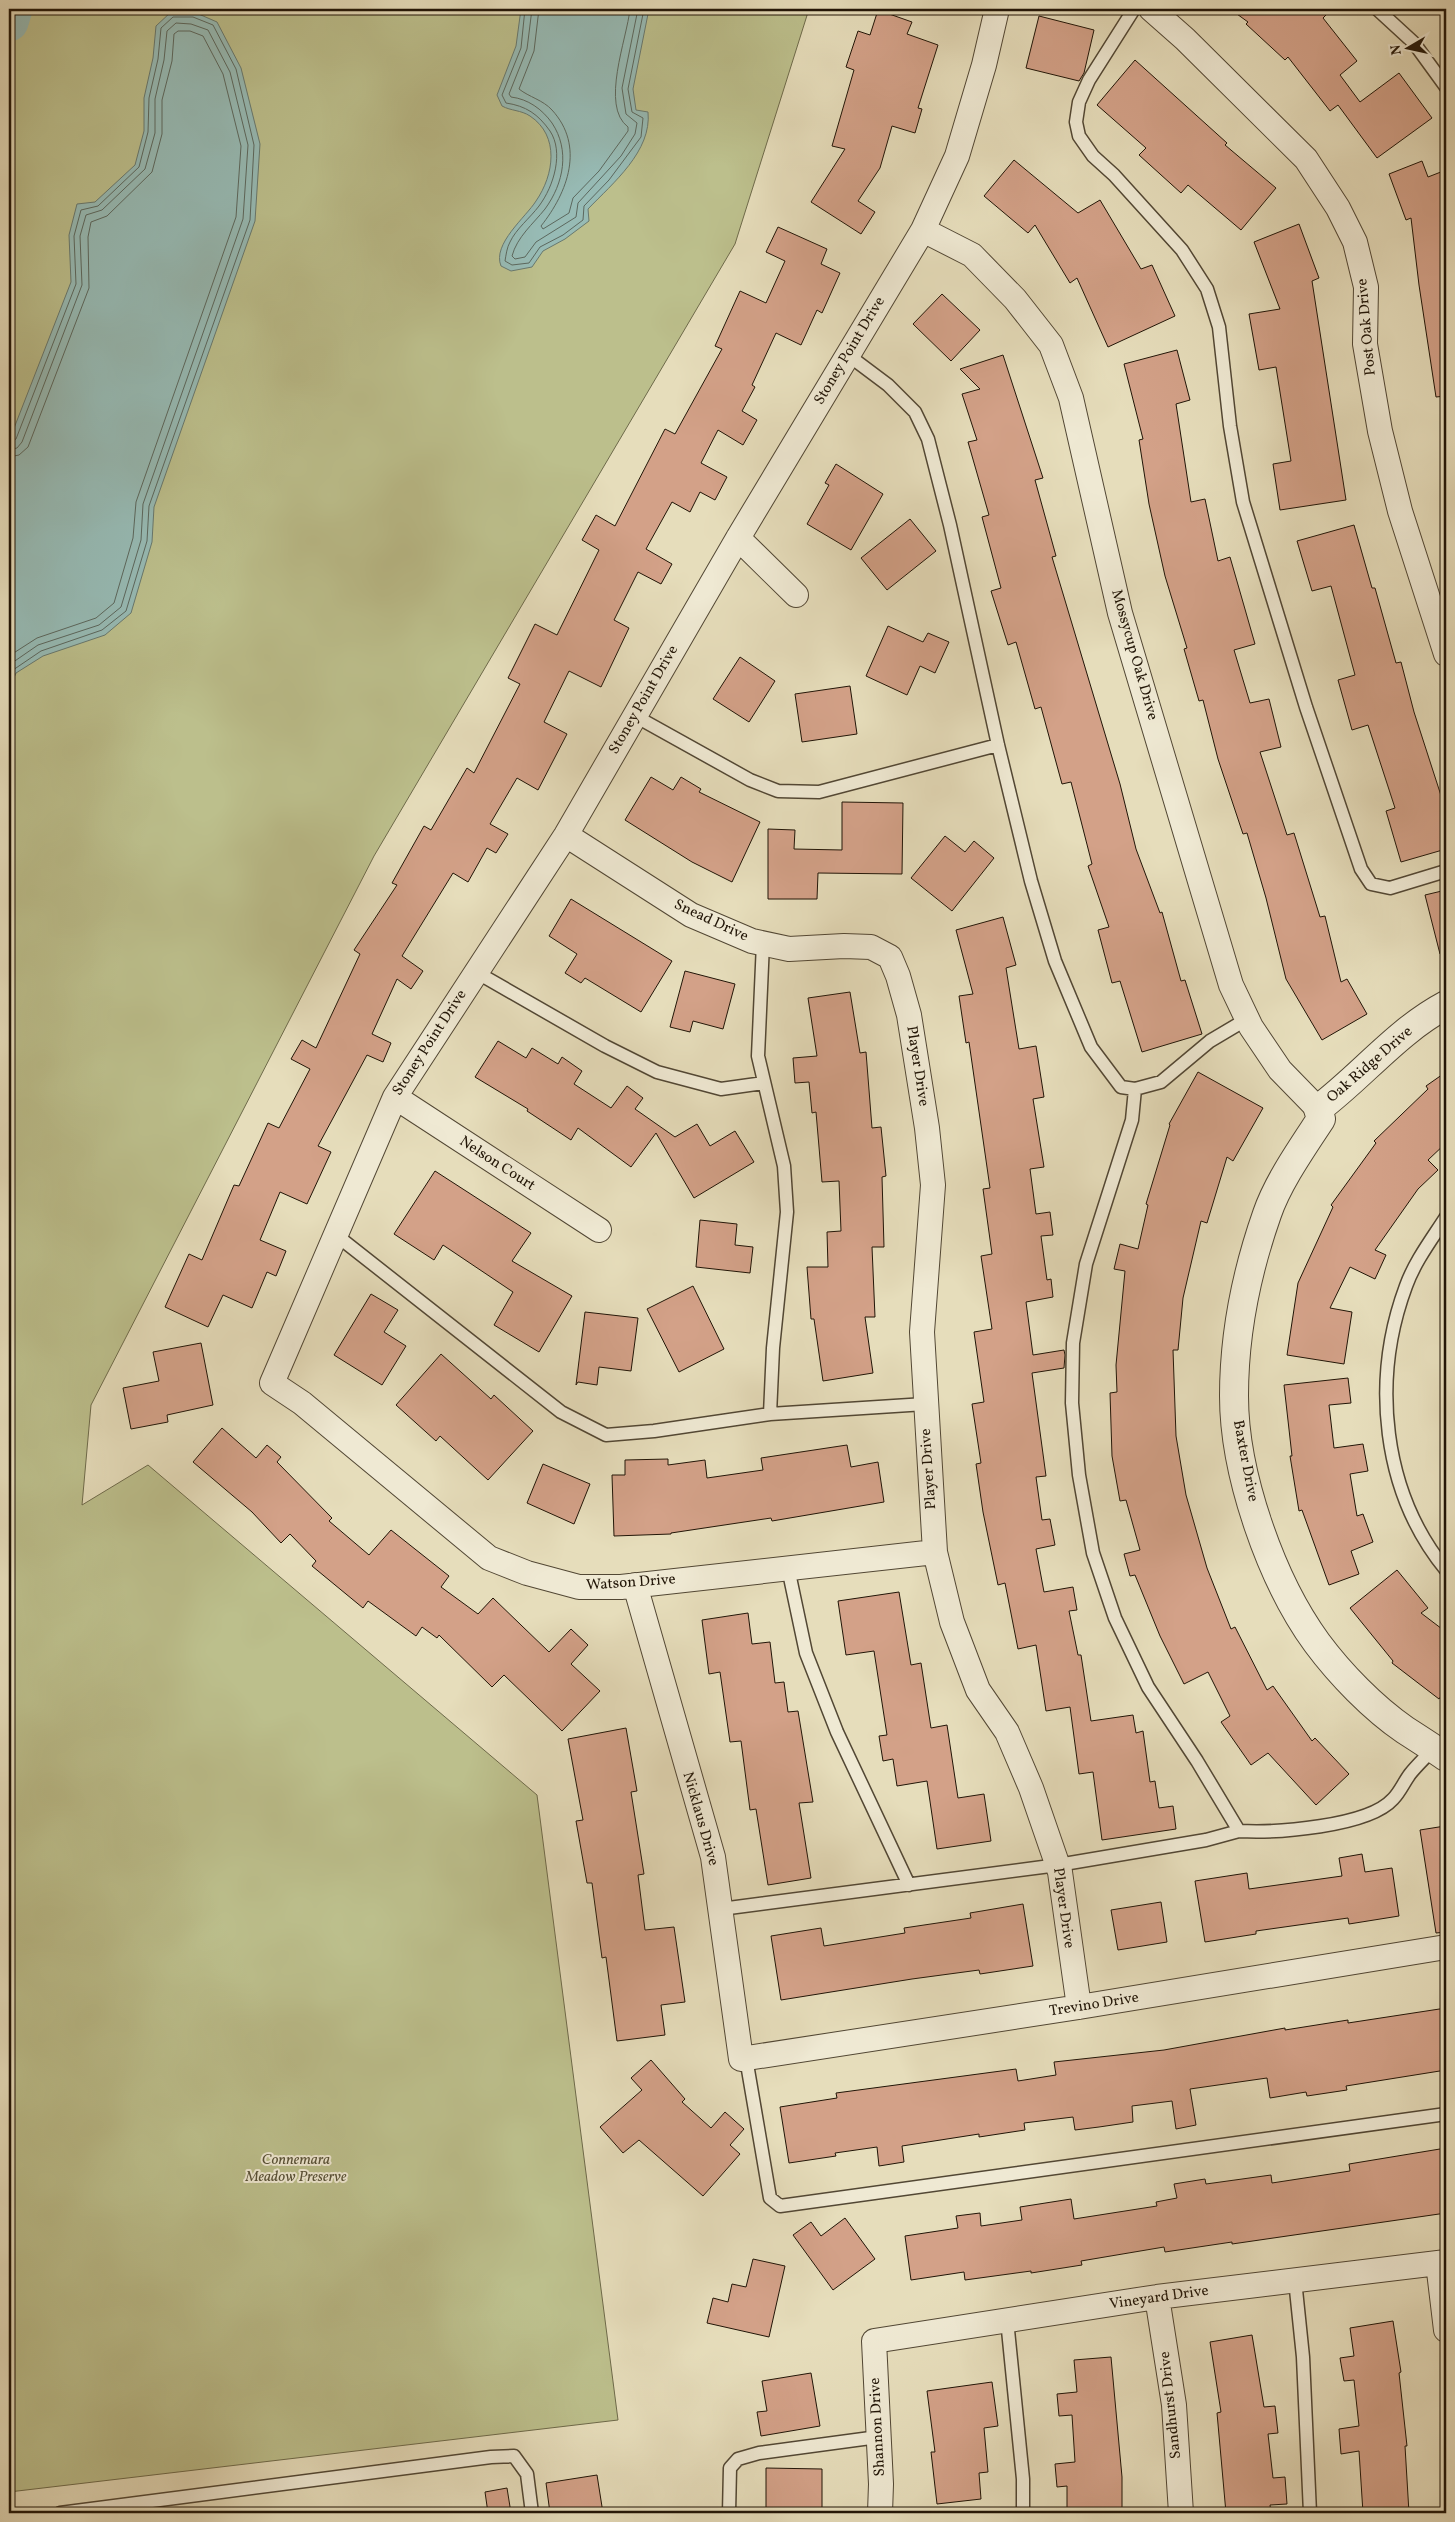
<svg xmlns="http://www.w3.org/2000/svg" width="1455" height="2522" viewBox="0 0 1455 2522" font-family="Vollkorn,serif">
  <rect width="100%" height="100%" fill="#e6ddbb"/>
  <filter id="stains"><feTurbulence type="fractalNoise" baseFrequency=".004" numOctaves="4"/><feColorMatrix values="0 0 0 0 .2 0 0 0 0 .09 0 0 0 0 .02 0 0 0 .5 -.17"/></filter>
  <radialGradient id="worn" r=".72"><stop offset=".6" stop-color="#630" stop-opacity="0"/><stop offset="1" stop-color="#630" stop-opacity=".3"/></radialGradient>
  <path fill="#bcbf8c" stroke="#6e6a4a" d="M9 9H809L735 244 374 856 91 1405 82 1505 148 1465 537 1795 618 2420 9 2492Z"/>
  <path fill="#97bbb5" stroke="#68796f" d="M521 9H649L633 89 636 110 648 112C652 151 613 183 588 209L589 221 565 239 543 251 532 267 511 271 501 266C492 244 526 217 536 201 554 175 560 136 530 116 521 110 511 111 502 106L497 95 516 46Z
    M171 12H194L217 22 241 68 260 144 255 221 154 507 152 542 131 613 105 635 43 656 16 673 9 689V441L71 282 69 235 77 204 95 202 135 165 144 131V98L153 58 156 26Z"/>
  <g fill="none" stroke-linecap="round" stroke-linejoin="round">
    <path stroke="#5c685e" stroke-width="1" d="M525 9 521 48 502 95 506 103C526 106 538 114 550 131 564 152 554 186 539 206 530 218 516 229 510 242 507 247 506 255 505 261L512 265 529 263 540 247 563 235 583 220 584 206 609 180 641 137 643 118 632 112 628 89 644 9
      M532 9 527 49 509 94 511 97C528 99 542 109 552 123 570 150 564 183 545 209 533 224 517 237 512 256L515 259 525 257 536 242 576 217 578 203 621 156 635 134 637 123 626 114 622 88 638 9
      M539 9 534 51 519 89C529 97 543 100 552 110 585 146 568 192 541 226L543 229 569 213 573 198 599 171 628 131V127C600 106 627 39 630 9
      M9 443 16 439 76 284 74 236 81 210 98 206 139 167 148 132 149 98 158 59 161 28 173 17H193L213 25 236 69 254 145 250 220 149 506 147 541 126 611 102 630 41 651 13 670 9 677
      M9 450 17 448 22 442 82 285 80 236 86 215 102 210 145 169 155 133V99L164 60 167 31 176 23 191 24 208 30 230 72 248 145 243 219 143 504 141 540 121 607 99 625 38 645 9 665
      M9 457 19 455 28 447 89 288 88 237 91 222 107 216 152 172 162 134V100L172 61 174 34 178 31H190L203 36 223 74 241 146 236 217 136 502 133 538 114 603 96 618 37 638 9 656"/>
    <path stroke="#97bbb5" stroke-width="39" d="M9 22 13 9"/>
  </g>
  <path fill="#d3a188" stroke="#211507" d="M1230 9H1332L1323 18 1357 61 1340 75 1360 102 1399 73 1432 118 1377 158 1338 105 1330 111 1288 57 1285 60 1246 24 1248 22Z
    M878 10 912 22 907 34 938 45 918 108 922 109 915 133 892 126 880 168 858 201 875 212 861 234 811 202 845 149 832 146 854 70 846 67 858 31 870 35Z
    M1039 16 1094 30 1084 73 1079 81 1026 68Z
    M1135 60 1227 143 1225 145 1276 188 1241 230 1188 185 1181 193 1139 155 1146 148 1097 105Z
    M1014 160 1078 213 1100 200 1141 269 1152 265 1175 316 1108 347 1077 278 1070 283 1035 225 1028 233 984 196Z
    M1422 161 1428 177 1446 170V396L1436 397 1419 285 1411 218 1406 220 1389 174Z
    M1299 224 1319 278 1312 281 1346 500 1280 510 1273 464 1291 461 1276 367 1259 370 1249 314 1280 309 1254 242Z
    M778 227 827 249 821 264 840 273 822 313 817 310 801 345 776 333 752 385 755 387 742 411 757 420 743 445 718 430 701 463 727 477 715 500 700 492 690 512 672 502 646 549 672 564 661 584 638 572 614 620 629 628 601 687 569 671 544 722 567 734 538 790 517 778 490 824 508 834 496 853 487 848 468 882 453 873 402 956 423 971 411 989 397 979 372 1034 391 1043 383 1062 367 1055 318 1146 331 1152 307 1204 280 1192 260 1240 286 1251 276 1276 267 1272 252 1308 223 1295 208 1327 165 1307 189 1254 202 1260 234 1185 239 1186 268 1123 279 1128 310 1069 291 1059 302 1040 316 1048 360 954 354 950 397 885 392 883 424 826 431 830 467 768 474 773 520 684 508 678 535 624 557 635 599 550 582 540 596 515 615 526 665 429 675 434 722 349 715 346 740 291 766 303 785 261 766 252Z
    M942 294 980 330 951 361 913 324Z
    M1177 350 1190 400 1176 404 1191 502 1205 499 1218 561 1230 557 1255 644 1234 650 1250 703 1269 699 1281 747 1260 752 1287 835 1294 833 1320 917 1325 916 1341 982 1347 979 1367 1014 1322 1040 1286 979 1266 898 1247 833 1243 834 1218 759 1203 700 1199 701 1184 649 1187 648 1165 576 1149 504 1139 440 1143 439 1124 364Z
    M1003 355 1043 478 1035 480 1056 556 1052 557 1120 784 1136 849 1160 913 1162 912 1181 981 1185 980 1202 1034 1142 1052 1120 981 1112 983 1098 930 1109 927 1088 866 1092 864 1071 782 1062 784 1041 707 1035 709 1016 642 1008 645 991 591 1001 588 982 517 989 515 968 442 977 440 962 394 980 389 960 369Z
    M836 464 883 494 851 550 807 524 829 485 825 483Z
    M910 519 936 551 887 590 861 558Z
    M1354 525 1372 588H1375L1396 663 1401 662 1414 712 1446 811V849L1401 862 1386 811 1395 808 1368 725 1352 730 1338 680 1355 675 1331 586 1312 591 1297 541Z
    M888 626 923 642 928 633 949 642 935 673 920 666 907 695 866 676Z
    M740 657 775 681 749 722 713 699Z
    M850 686 857 734 802 742 795 694Z
    M651 777 673 790 681 777 701 789 699 792 760 822 732 882 692 862 625 820Z
    M842 802 903 803 902 874 818 873 817 899H768V829L795 830 794 849 842 850Z
    M945 836 965 852 974 841 994 858 952 911 911 878Z
    M1446 890V954H1440L1425 895Z
    M571 899 672 961 641 1012 585 978 581 983 565 973 577 954 549 936Z
    M1003 917 1016 965 1006 968 1019 1049 1036 1046 1044 1097 1033 1099 1044 1167 1030 1169 1036 1214 1050 1212 1053 1235 1041 1236 1047 1280 1051 1279 1053 1297 1026 1302 1033 1355 1064 1350 1065 1355 1064 1368 1032 1373 1046 1476 1036 1477 1042 1520 1050 1519 1055 1545 1036 1549 1044 1592 1073 1587 1077 1610 1069 1611 1078 1655H1081L1091 1721 1133 1715 1136 1733 1143 1731 1150 1782 1155 1781 1159 1808 1173 1806 1176 1829 1102 1840 1093 1772 1079 1774 1070 1707 1046 1711 1036 1645 1018 1649 1005 1583 998 1585 983 1512 976 1464 981 1463 972 1404 984 1402 974 1332 992 1329 981 1256 992 1254 983 1189 990 1188 969 1042 966 1043 959 996 973 994 956 930Z
    M685 971 735 984 723 1029 693 1021 690 1032 670 1027Z
    M850 992 860 1053 866 1052 872 1128 881 1127 886 1176 882 1177 884 1247H872L875 1317H865L873 1373 823 1381 814 1319H811L807 1267H828L827 1232 841 1231 839 1181 822 1182 816 1112 812 1113 809 1082 795 1083 793 1058 817 1056 808 998Z
    M498 1041 526 1058 532 1048 558 1064 562 1057 582 1071 574 1084 611 1108 627 1086 643 1098 635 1109 675 1137 697 1124 710 1146 735 1131 754 1162 694 1198 656 1133 631 1167 578 1128 571 1140 527 1111 528 1109 475 1077Z
    M1198 1072 1263 1108 1233 1161 1227 1157 1207 1223 1201 1221 1183 1298 1178 1350H1173L1176 1436 1186 1495 1207 1568 1231 1629 1235 1627 1267 1690 1273 1686 1312 1741 1315 1738 1349 1774 1316 1805 1268 1753 1251 1765 1221 1722 1230 1716 1208 1672 1184 1684 1160 1636 1135 1575 1130 1576 1124 1554 1140 1550 1126 1500 1120 1501 1112 1456 1110 1393 1117 1392 1116 1365 1125 1271 1114 1269 1120 1244 1138 1249 1148 1205 1146 1204 1170 1125 1169 1124Z
    M1446 1072V1143L1428 1160 1438 1170 1418 1189 1375 1250 1386 1255 1375 1279 1350 1267 1330 1308 1352 1312 1344 1364 1287 1355 1298 1283 1333 1207 1331 1205 1376 1143 1374 1141 1428 1089 1426 1086Z
    M435 1171 531 1233 512 1261 572 1296 539 1352 494 1325 513 1292 443 1245 434 1260 394 1234Z
    M700 1220 737 1224 735 1245 753 1247 750 1273 696 1267Z
    M693 1286 724 1349 679 1372 647 1309Z
    M371 1294 398 1310 384 1332 406 1346 382 1385 334 1355Z
    M585 1312 638 1318 631 1371 599 1367 597 1385 578 1382 576 1385Z
    M201 1343 213 1405 167 1415 168 1422 131 1429 123 1388 159 1381 153 1352Z
    M441 1354 491 1399 494 1395 533 1431 488 1480 440 1436 436 1441 396 1405Z
    M1348 1378 1351 1403 1329 1405 1334 1448 1363 1444 1368 1471 1350 1474 1357 1516 1363 1514 1373 1542 1351 1551 1359 1574 1329 1585 1302 1510 1299 1511 1290 1456H1292L1284 1385Z
    M222 1428 256 1458 267 1445 281 1457 277 1462 332 1518 329 1521 369 1555 391 1530 449 1576 441 1587 478 1614 493 1598 549 1652 571 1629 588 1645 571 1664 600 1691 562 1731 504 1675 492 1687 439 1635 437 1638 422 1627 416 1636 368 1601 363 1608 312 1566 316 1561 290 1534 281 1543 252 1512 193 1462Z
    M847 1445 851 1467 878 1462 884 1502 772 1521 771 1518 671 1533V1534L614 1536 612 1475H625V1460L668 1459V1465L705 1460 707 1478 763 1470 761 1458Z
    M543 1464 590 1484 574 1524 527 1503Z
    M1397 1570 1428 1608 1421 1613 1446 1632V1689L1439 1699 1392 1663 1393 1661 1350 1608Z
    M899 1592 911 1665 921 1663 931 1728 947 1725 958 1798 984 1794 991 1841 937 1849 927 1781 897 1786 893 1759 883 1761 879 1736 887 1735 874 1651 846 1655 838 1601Z
    M748 1613 752 1644 770 1642 775 1683 784 1682 788 1712 798 1711 813 1802 799 1803 811 1878 768 1885 756 1809 750 1810 741 1741 730 1742 720 1672 709 1674 702 1620Z
    M626 1728 637 1791 631 1792 644 1874 638 1875 645 1930 674 1927 685 2002 661 2005 665 2035 617 2041 606 1957 602 1958 592 1883H587L576 1821 583 1820 568 1739Z
    M1445 1826 1446 1932 1436 1933 1420 1830Z
    M1362 1854 1365 1872 1392 1868 1399 1916 1349 1924 1348 1918 1256 1931V1934L1205 1942 1195 1881 1247 1873 1249 1889 1342 1876 1339 1858Z
    M1161 1902 1167 1942 1118 1950 1111 1910Z
    M1023 1904 1033 1966 980 1974 979 1970 912 1979 781 2000 771 1936 821 1928 824 1946 905 1933 904 1928 971 1918 970 1913Z
    M1446 2008V2070L1346 2086 1347 2090 1307 2096 1306 2092 1270 2098 1267 2078 1190 2089 1196 2125 1176 2129 1172 2101 1132 2106 1133 2122 1099 2127 1075 2130 1073 2117 1024 2123 1025 2130 979 2137V2134L902 2146 904 2162 879 2166 877 2147 835 2153 836 2156 789 2163 780 2107 837 2098 836 2093 1016 2069 1018 2081 1056 2075 1054 2062 1164 2050 1285 2028V2030L1348 2020V2023Z
    M651 2060 685 2099 682 2102 711 2128 725 2112 744 2129 730 2145 740 2154 703 2196 639 2140 623 2153 600 2127 642 2090 631 2078Z
    M1446 2148V2213L1232 2244V2242L1165 2252 1164 2247 1081 2261 1082 2265 1031 2273V2271L965 2280 964 2272 911 2280 905 2236 958 2228 956 2216 980 2213 981 2226 1022 2220 1020 2207 1071 2199 1074 2219 1157 2206 1156 2202 1177 2198 1174 2184 1205 2179 1206 2184 1271 2175 1272 2183 1350 2171 1349 2164Z
    M845 2218 875 2259 833 2290 793 2235 811 2222 821 2236Z
    M753 2259 785 2266 769 2337 707 2323 713 2298 728 2302 732 2284 746 2287Z
    M1393 2321 1401 2372 1399 2373 1407 2446H1405L1409 2513H1363L1359 2451 1341 2454 1339 2429 1359 2426 1354 2380 1344 2381 1340 2358 1354 2356 1350 2328Z
    M1252 2335 1264 2407 1275 2406 1278 2433 1268 2434 1273 2478 1285 2477 1287 2504 1270 2505 1271 2513H1226L1217 2413 1221 2412 1210 2342Z
    M1111 2357 1122 2477V2513H1067V2486L1057 2487 1055 2464 1075 2462 1072 2415 1059 2416 1057 2394 1077 2392 1074 2360Z
    M811 2373 820 2426 761 2436 757 2412 767 2411 762 2381Z
    M992 2382 998 2426 984 2428 988 2472 979 2473 981 2499 937 2504 931 2452H935L927 2391Z
    M766 2468 822 2469V2513H766Z
    M597 2475 603 2513H550L546 2483Z
    M507 2488 511 2513H488L485 2492Z"/>
  <g fill="none" stroke-linecap="round" stroke-linejoin="round">
    <g stroke="#524734" stroke-width="15">
      <path id="service" d="M1134 9 1089 80 1079 102 1076 122 1079 136 1093 156 1114 175 1182 250 1207 289 1219 327 1230 426 1243 502 1306 707 1361 869 1371 884 1390 888 1446 871
        M1377 9 1414 43 1446 87
        M848 355 888 385 915 412 928 439 950 525 998 745 1031 881 1055 961 1091 1047 1121 1087 1135 1089 1161 1082 1210 1041 1247 1019
        M635 716 750 780 778 791 819 792 998 745
        M763 943 758 1056 784 1166 787 1212 773 1348 770 1414
        M476 972 605 1046 657 1072 721 1089 764 1083
        M1135 1089 1132 1120 1086 1264 1073 1343 1072 1403 1079 1475 1093 1553 1115 1618 1148 1687 1197 1761 1239 1831C1275 1833 1368 1827 1393 1799 1400 1792 1404 1782 1410 1774 1417 1765 1426 1757 1434 1748
        M1446 1217C1432 1239 1415 1261 1406 1286 1371 1380 1382 1492 1446 1570
        M336 1235 561 1412 606 1435 654 1431 770 1414 925 1404
        M788 1568 806 1653 837 1732 909 1885
        M721 1909 1058 1865 1206 1840 1239 1831
        M746 2058 770 2198 780 2206 1446 2114
        M1295 2280 1303 2357 1310 2513
        M1007 2320 1023 2479V2513
        M60 2513 491 2457 514 2456 527 2474 532 2513
        M729 2513 730 2468 738 2459 759 2453 878 2437"/>
    </g>
    <g stroke="#524734" stroke-width="26">
      <path id="minor" d="M1151 9 1185 39 1306 159 1338 208 1355 242 1366 287 1365 344 1380 431 1400 511 1446 654
        M923 230 972 255 1015 299 1051 345 1071 398 1120 613 1231 985 1251 1027 1280 1070 1318 1109
        M738 538 796 595
        M566 835 691 915 752 941 789 949 844 946 871 947 890 957 898 976 909 1015 927 1128 933 1185 922 1332 935 1552 952 1622 978 1690 1007 1732 1031 1788 1060 1872 1079 2007
        M395 1097 599 1230
        M935 1552 621 1587H579L527 1573 489 1558 302 1403 272 1383 395 1097 566 835 738 538 923 230 957 156 984 65 997 9
        M635 1585 713 1857 741 2059 1079 2007 1446 1947
        M1438 2263 1446 2330
        M1157 2297 1174 2405 1181 2513
        M880 2513 881 2484 874 2341 1157 2297 1446 2262"/>
    </g>
    <g stroke="#524734" stroke-width="30">
      <path id="tertiary" d="M1446 1005C1397 1031 1362 1076 1318 1109L1321 1119C1302 1148 1278 1182 1267 1214 1247 1271 1234 1335 1234 1396 1234 1474 1271 1580 1317 1643 1340 1674 1373 1708 1405 1730 1419 1739 1433 1748 1446 1757"/>
    </g>
    <use href="#service" stroke="#efe9d3" stroke-width="12"/>
    <use href="#minor" stroke="#efe9d3" stroke-width="24"/>
    <use href="#tertiary" stroke="#efe9d3" stroke-width="28"/>
  </g>
  <g text-anchor="middle" dominant-baseline="central" stroke-width="4" stroke-linejoin="round" paint-order="stroke">
    <g font-size="15" fill="#211507" stroke="#efe9d3">
      <text transform="translate(1367 327) rotate(-95)">Post Oak Drive</text>
      <text transform="translate(850 351) rotate(-59)">Stoney Point Drive</text>
      <text transform="translate(1134 655) rotate(74)">Mossycup Oak Drive</text>
      <text transform="translate(644 700) rotate(-60)">Stoney Point Drive</text>
      <text transform="translate(711 921) rotate(25)">Snead Drive</text>
      <text transform="translate(430 1043) rotate(-57)">Stoney Point Drive</text>
      <text transform="translate(1370 1065) rotate(-41)">Oak Ridge Drive</text>
      <text transform="translate(917 1066) rotate(81)">Player Drive</text>
      <text transform="translate(497 1164) rotate(33)">Nelson Court</text>
      <text transform="translate(1245 1461) rotate(79)">Baxter Drive</text>
      <text transform="translate(929 1469) rotate(-94)">Player Drive</text>
      <text transform="translate(631 1583) rotate(-4)">Watson Drive</text>
      <text transform="translate(700 1819) rotate(74)">Nicklaus Drive</text>
      <text transform="translate(1063 1908) rotate(82)">Player Drive</text>
      <text transform="translate(1094 2005) rotate(-9)">Trevino Drive</text>
      <text transform="translate(1159 2298) rotate(-8)">Vineyard Drive</text>
      <text transform="translate(1171 2405) rotate(-96)">Sandhurst Drive</text>
      <text transform="translate(878 2427) rotate(-93)">Shannon Drive</text>
    </g>
    <g font-size="15" font-style="italic" fill="#575036" stroke="#efe9d3">
      <text x="296" y="2160">Connemara<tspan x="296" dy="17">Meadow Preserve</tspan></text>
    </g>
  </g>
  <rect width="1455" height="2522" fill="none" stroke="#e6ddbb" stroke-width="30"/>
  <rect x="10" y="10" width="1435" height="2502" fill="none" stroke="#211507" stroke-width="2.5"/>
  <rect x="15" y="15" width="1425" height="2492" fill="none" stroke="#211507"/>
  <g transform="translate(1408 48) rotate(261)" stroke="#efe9d3" stroke-width="4" paint-order="stroke">
  <path d="M0-4L9 19L0 12L-9 19Z" fill="#211507"/>
  <text y="-8" font-size="14" font-weight="bold" text-anchor="middle" fill="#211507">N</text>
  </g>
  <rect width="100%" height="100%" filter="url(#stains)"/>
  <rect width="100%" height="100%" fill="url(#worn)"/>
</svg>
